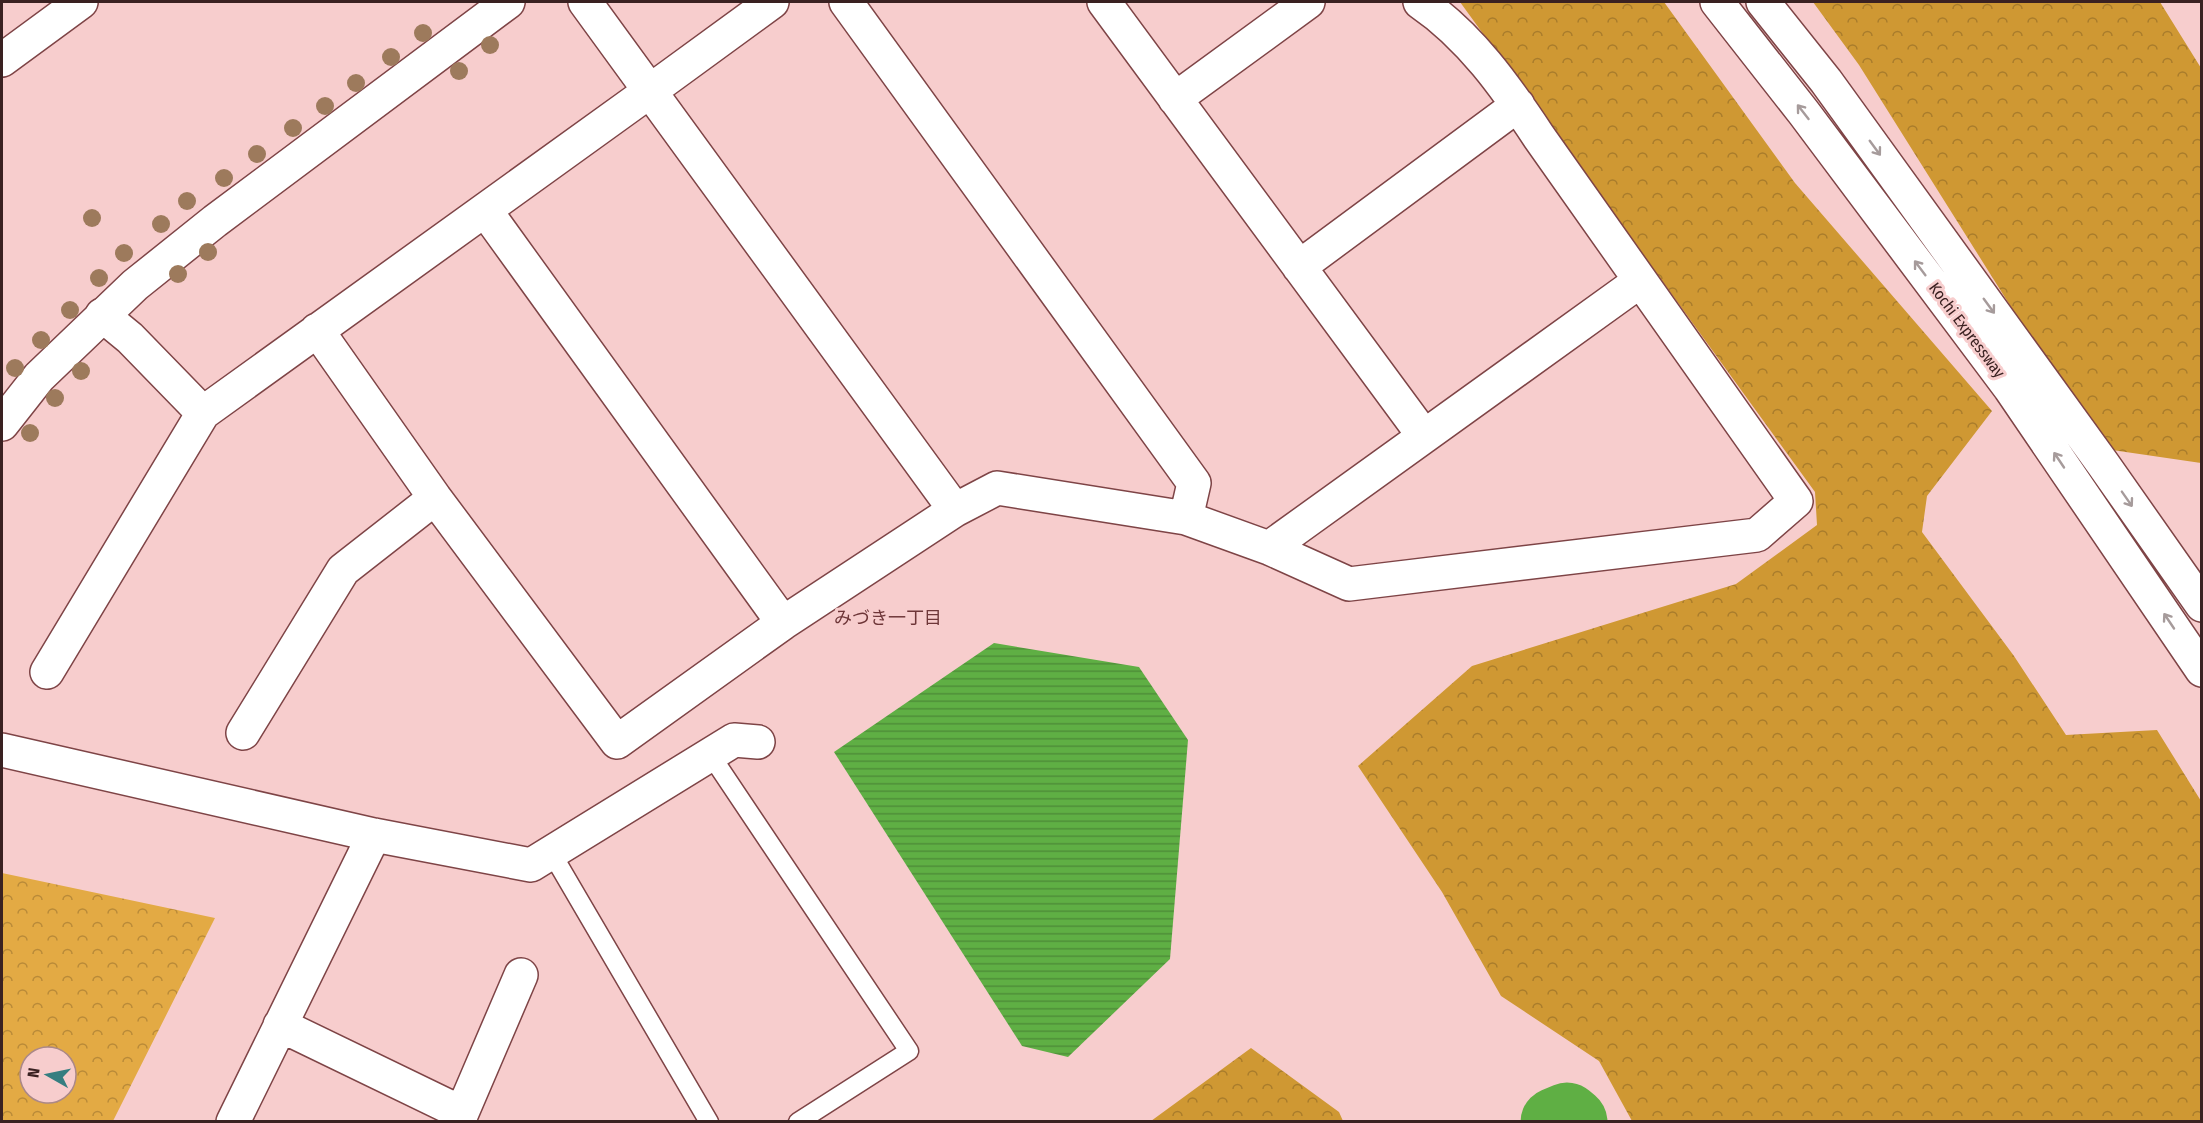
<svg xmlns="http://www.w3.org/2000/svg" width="2203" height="1123" viewBox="0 0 2203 1123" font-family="'Fira Sans Condensed','Noto Sans JP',sans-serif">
  <defs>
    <pattern id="forest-crowns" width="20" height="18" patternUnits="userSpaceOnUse" patternTransform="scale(1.5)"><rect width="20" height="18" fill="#cf9833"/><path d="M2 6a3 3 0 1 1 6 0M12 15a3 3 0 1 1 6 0" fill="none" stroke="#a97c2b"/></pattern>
    <pattern id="park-crowns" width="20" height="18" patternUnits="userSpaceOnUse" patternTransform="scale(1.5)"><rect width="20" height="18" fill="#e3aa44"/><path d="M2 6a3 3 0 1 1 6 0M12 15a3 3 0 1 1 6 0" fill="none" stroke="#b98a38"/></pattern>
    <pattern id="water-rules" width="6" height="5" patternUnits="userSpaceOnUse" patternTransform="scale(1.5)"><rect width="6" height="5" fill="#5faf44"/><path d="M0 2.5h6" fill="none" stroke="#4f8e38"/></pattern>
  </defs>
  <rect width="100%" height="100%" fill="#f7cdcd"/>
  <path fill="url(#forest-crowns)" d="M1460 2H1664L1795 183 1992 411 1927 496 1922 532 2014 656 2066 735 2157 730 2201 801V1121H1632L1599 1061 1501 996 1442 892 1358 766 1472 666 1736 584 1817 525 1815 492Z
    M1813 2H2160L2201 68V463L2112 450 2021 323 1859 65Z
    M1251 1048 1339 1112 1343 1121H1151Z"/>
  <path fill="url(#park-crowns)" fill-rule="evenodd" d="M2 873 215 918 113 1121H2ZM30 1057H66V1093H30Z"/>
  <path fill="url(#water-rules)" d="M994 643 1139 667 1188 740 1170 959 1068 1057 1022 1046 834 752Z"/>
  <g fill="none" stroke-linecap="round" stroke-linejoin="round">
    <path stroke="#5faf44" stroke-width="69" d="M1555 1122 1567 1117 1573 1122"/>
    <g stroke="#7e4446" stroke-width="21">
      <path id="lane" d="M710 754 909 1051 798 1122
        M551 852 709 1122"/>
    </g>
    <g stroke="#7e4446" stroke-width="36">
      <path id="street" d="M585 2 955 510
        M846 2 1194 483 1186 518
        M1104 2 1424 436
        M2 60 81 2
        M1175 99 1308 2
        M485 210 783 623
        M1299 267 1518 105
        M102 315 130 338 203 413 650 91 772 2
        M317 330 435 498 617 742 783 623 955 510 997 488 1186 518 1269 548 1349 584 1757 535 1796 501 1539 137C1506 87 1470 36 1420 2
        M1269 548 1640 281
        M47 672 203 413
        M243 733 343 570 435 498
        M2 750 374 835 531 865 734 740 758 742
        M280 1025 462 1113
        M233 1122 374 835
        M458 1122 521 975"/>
    </g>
    <g stroke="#7e4446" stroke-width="36">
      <path id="secondary" d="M2 424 39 377 135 285 215 221 508 2"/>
    </g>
    <g stroke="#7e4446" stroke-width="36">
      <path id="highway" d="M1717 2 1804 113 2010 388 2202 670
        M1763 2 1826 81 2103 464 2202 605"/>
    </g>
    <use href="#lane" stroke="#fff" stroke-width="18"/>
    <use href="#street" stroke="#fff" stroke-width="33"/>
    <use href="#secondary" stroke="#fff" stroke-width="33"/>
    <use href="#highway" stroke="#fff" stroke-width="33"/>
  </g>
  <g fill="#9d7a5c">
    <circle cx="423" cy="33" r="9"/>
    <circle cx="490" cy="45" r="9"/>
    <circle cx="391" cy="57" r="9"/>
    <circle cx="459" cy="71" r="9"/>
    <circle cx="356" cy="83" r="9"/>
    <circle cx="325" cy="106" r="9"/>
    <circle cx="293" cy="128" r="9"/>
    <circle cx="257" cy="154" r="9"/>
    <circle cx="224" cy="178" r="9"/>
    <circle cx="187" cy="201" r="9"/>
    <circle cx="92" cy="218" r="9"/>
    <circle cx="161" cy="224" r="9"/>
    <circle cx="208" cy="252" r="9"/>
    <circle cx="124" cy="253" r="9"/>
    <circle cx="178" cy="274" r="9"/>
    <circle cx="99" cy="278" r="9"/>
    <circle cx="70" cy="310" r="9"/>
    <circle cx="41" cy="340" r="9"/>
    <circle cx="15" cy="368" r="9"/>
    <circle cx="81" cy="371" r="9"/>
    <circle cx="55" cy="398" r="9"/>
    <circle cx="30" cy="433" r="9"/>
  </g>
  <defs><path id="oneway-shaft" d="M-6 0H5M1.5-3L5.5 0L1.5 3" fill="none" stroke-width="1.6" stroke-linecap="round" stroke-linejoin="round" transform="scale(1.5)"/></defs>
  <g stroke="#a69b9b">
    <use href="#oneway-shaft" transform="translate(1803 112) rotate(-128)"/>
    <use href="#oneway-shaft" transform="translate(1875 148) rotate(54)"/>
    <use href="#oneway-shaft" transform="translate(1920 268) rotate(-127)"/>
    <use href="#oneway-shaft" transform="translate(1989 306) rotate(54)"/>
    <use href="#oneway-shaft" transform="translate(2059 460) rotate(-124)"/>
    <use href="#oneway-shaft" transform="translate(2127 499) rotate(55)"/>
    <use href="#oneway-shaft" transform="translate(2169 621) rotate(-124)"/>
  </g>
  <g text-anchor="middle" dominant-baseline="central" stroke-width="6" stroke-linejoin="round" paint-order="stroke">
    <g font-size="16" fill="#3a2121" stroke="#f7cdcd">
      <text transform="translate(1967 330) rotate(53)">Kochi Expressway</text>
    </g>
    <g font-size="18" fill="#6e3638" stroke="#f7cdcd">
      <text x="888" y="618">みづき一丁目</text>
    </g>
  </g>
  <rect width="2203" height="1123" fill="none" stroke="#3a2121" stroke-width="6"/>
  <g transform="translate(48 1075) rotate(279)"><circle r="28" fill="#f7cdcd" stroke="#ab8888" stroke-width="1.5"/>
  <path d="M0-4.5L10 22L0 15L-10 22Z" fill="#357e80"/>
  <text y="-9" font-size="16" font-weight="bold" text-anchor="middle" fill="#3a2121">N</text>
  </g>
</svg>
